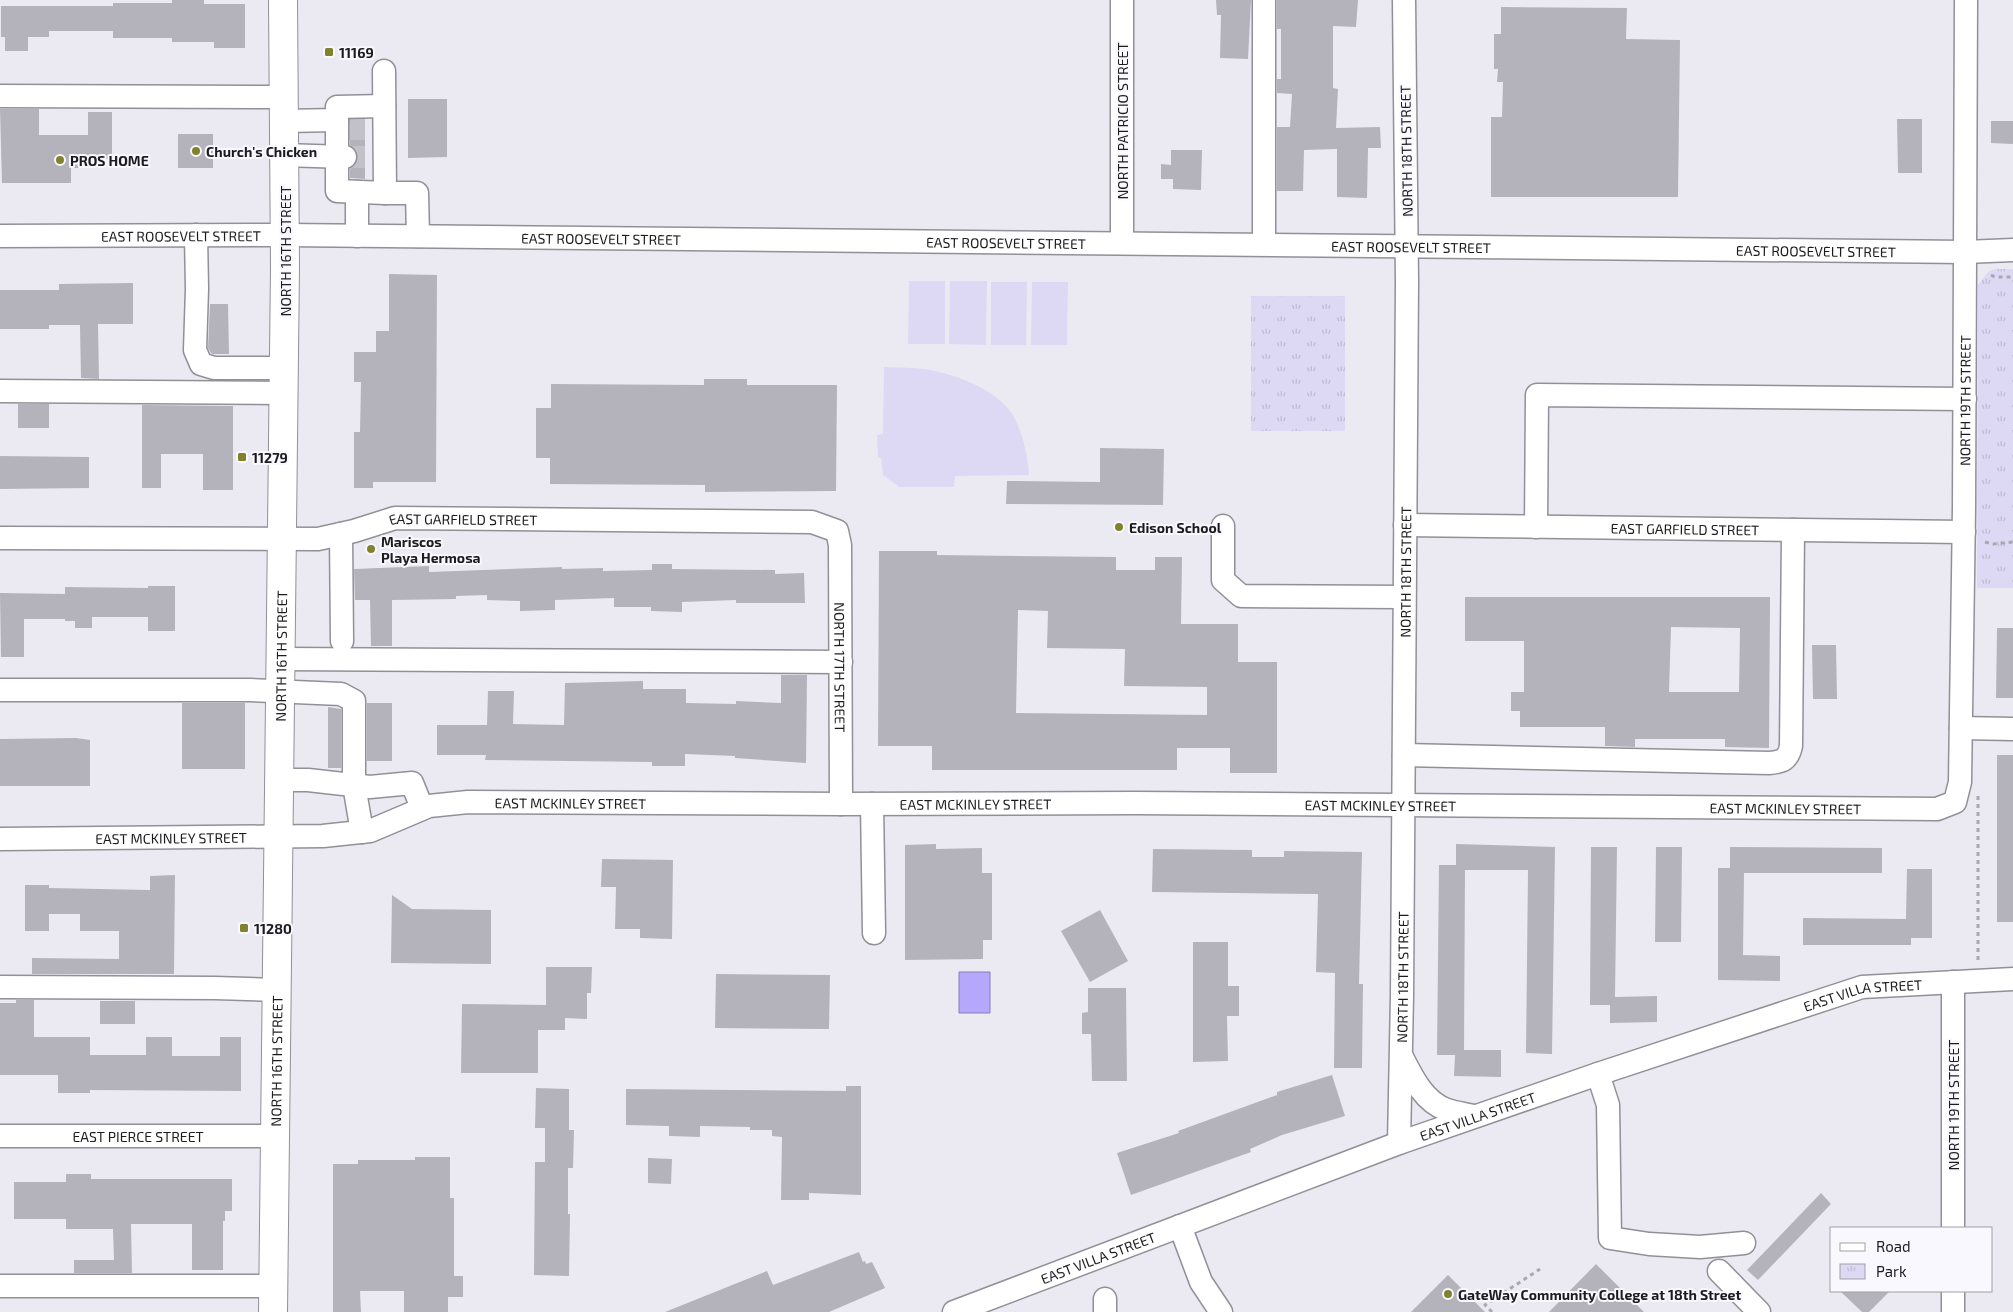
<svg xmlns="http://www.w3.org/2000/svg" width="2013" height="1312" viewBox="0 0 2013 1312" font-family="'Exo 2',sans-serif">
  <defs>
    <pattern id="park-tufts" width="24" height="20" patternUnits="userSpaceOnUse" patternTransform="scale(1.25)"><rect width="24" height="20" fill="#ddd9f5"/><path d="M3 7l-1-3M5 7V3M7 7l1-3M15 17l-1-3M17 17v-4M19 17l1-3" fill="none" stroke="#bdbad2"/></pattern>
  </defs>
  <rect width="100%" height="100%" fill="#ebeaf3"/>
  <path fill="url(#park-tufts)" d="M1995 269H2013V588H1977L1978 285 1988 272Z
    M1251 296H1345V431H1251Z"/>
  <path fill="#ddd9f5" d="M909 281H945V344H908Z
    M950 281H987L986 345 949 344Z
    M991 282H1027L1026 345H991Z
    M1032 282H1068L1067 345H1031Z
    M884 367C899 368 915 367 930 370 956 375 988 387 1006 406 1021 422 1028 455 1029 475L955 476 954 487H899L883 475 881 458 878 457 877 435 883 434Z"/>
  <path fill="#b5a7fb" stroke="#877db9" d="M959 972H990V1013H959Z"/>
  <path fill="#b4b3bc" fill-rule="evenodd" d="M172 0H204V4H245V48H214V42H172V38H113V31H49V37H28V51H5V37H1V6H113V3H172Z
    M1216 0H1251L1248 59 1220 58 1221 15H1217Z
    M1277 0H1358L1356 27 1333 26V88L1338 89 1336 128 1380 127 1381 148H1368L1367 198 1337 197V149L1304 150 1303 191H1277V127H1290L1292 94 1277 93V79H1281V29H1277Z
    M1501 7 1627 8 1626 39 1680 40 1678 197H1491V117H1502L1503 82H1497L1498 69H1494V34H1501Z
    M408 99H447V157L408 158Z
    M0 109H39V135H88V112H112V159H80V168H71V183H2Z
    M1897 119H1922V173H1898Z
    M350 120H365V179L350 178V169L356 164 358 157 356 150 350 145Z
    M1991 121H2013V144L1991 143Z
    M178 134H213V168H178Z
    M1171 150H1202L1201 190 1173 189V179H1161V164L1171 165Z
    M389 274 437 275 436 482H373V488H354V432H360L361 382H354V352H376V331H389Z
    M133 283V324H98L99 379 81 378 80 325H49V329H0V290H59V284Z
    M210 304H228L229 354H213L211 353 208 348Z
    M704 379H747V385H837L836 491 705 492V485L550 484V458H536V408H551V384L704 385Z
    M18 404H49V428H18Z
    M142 405 233 406V490H203V454H161V488H142Z
    M1100 448 1164 449 1163 505 1006 504 1007 481 1100 482Z
    M0 456 89 457V488L0 489Z
    M879 551H937V555L1116 557V570H1155V557H1182L1181 624H1238V662H1277V773H1230V748H1177V770H932V746H878ZM1018 610 1048 611 1047 648 1125 649 1124 686 1207 687V715L1016 713Z
    M652 564H672V569L775 570V574L804 573 805 603H736V600L682 602V612L651 611V607H614V598L555 600V610L520 611V601L487 600V595L456 596V599L392 600V646H371L370 600H355L354 569 429 566V572L562 567V569L603 568V571L652 570Z
    M148 586H175V631H148V617H92V628H75V621H65V619H24V657H1L0 593 65 594V587L148 588Z
    M1465 597H1770L1769 748 1725 747V739H1635V747L1605 746V727H1520V711H1511V692H1524V641H1465ZM1671 627 1740 628 1739 692H1669Z
    M1997 628H2013V698H1996Z
    M1812 645H1836L1837 699H1813Z
    M781 675H807L806 763 735 758V756L685 754V766H652V762L485 760 486 755H437V725H487L488 691H514L513 724 564 725 565 683 643 681V689H686V703L736 704V701L781 703Z
    M182 703H245V769H182Z
    M367 703H392V761H367Z
    M328 707 341 709V768H328Z
    M76 738 90 740V786H0V739Z
    M1997 755H2013V922H1997Z
    M936 844V849L982 848V873H992V940H983V959L905 960V845Z
    M1456 844 1555 847 1552 1054 1526 1053 1528 870H1465L1464 1050H1501V1077L1454 1076 1455 1055H1437L1439 865H1456Z
    M1591 847H1617L1615 997 1657 996V1022L1610 1023V1005H1590Z
    M1656 847H1682L1681 942H1655Z
    M1730 847 1882 848V873H1744L1743 955 1780 956V981L1718 980V868H1730Z
    M1153 849 1252 850V857H1284V851L1362 852 1359 984H1363L1362 1068H1334L1335 973 1316 972 1318 894 1152 892Z
    M602 859 673 860 672 939 640 938V929H615L616 887H601Z
    M1907 869H1932V938H1911V945H1803V918L1906 919Z
    M175 875 174 974H32V958L119 959V931H80V914H49V931H25V885H49V888L150 890V876Z
    M392 895 412 909 491 910V964L391 963Z
    M1100 910 1128 961 1090 982 1061 931Z
    M1193 942H1228V986H1239V1016H1227L1228 1061 1193 1062Z
    M546 967H592L591 993H587V1019L565 1018V1030H538V1073H461L462 1004 546 1005Z
    M716 974 830 975 829 1029 715 1028Z
    M1088 988H1126L1127 1081H1092L1091 1034H1082V1013L1088 1012Z
    M16 1000H34V1037H90V1055H146V1037H172V1056H220V1037H241V1091L90 1090V1093H58V1075H0V1003H16Z
    M100 1001H135V1024H100Z
    M1332 1075 1345 1116 1282 1135 1250 1149 1251 1152 1131 1195 1117 1153 1179 1133 1178 1131 1277 1095V1092Z
    M846 1086H861V1195L809 1193V1200H781L782 1137 772 1136V1130H750V1127L700 1126V1137L669 1136V1126L626 1125V1089L846 1091Z
    M536 1088 569 1089V1130H574L573 1168H568V1214H570L569 1276 534 1275 535 1162H545V1128H535Z
    M415 1157H450V1198H454V1276H463V1297H448V1312H404V1291H360L361 1312H333V1164H358V1160H415Z
    M648 1158 672 1159 671 1184 648 1183Z
    M66 1174H91V1179H232V1211H225V1221H223V1270H192V1224H131L132 1273H74V1260H114L113 1229H66V1219H14V1182H66Z
    M1821 1193 1831 1204 1758 1280 1747 1270Z
    M859 1252 863 1262 865 1261 866 1264 872 1262 885 1288 829 1312H665L767 1271 773 1285Z
    M1596 1264 1644 1312H1549Z
    M1448 1275 1485 1312H1411Z
    M1840 1291H1890L1869 1312H1862Z"/>
  <g fill="none" stroke-linecap="round" stroke-linejoin="round">
    <path stroke="#c2c1c8" stroke-width="22" stroke-dasharray="22 11" stroke-linecap="butt" d="M345 129H365
      M345 157H365"/>
    <g stroke="#919098" stroke-width="25">
      <g id="minor">
        <path d="M1122 0V243"/>
        <path d="M1264 0V243"/>
        <path d="M384 71 385 193H417L418 236"/>
        <path d="M0 96 284 97"/>
        <path d="M384 106 337 107V191L385 193"/>
        <path d="M284 121 337 120"/>
        <path d="M284 155 345 157"/>
        <path d="M357 192V236"/>
        <path d="M196 235 197 289 195 350 201 364 214 368H284"/>
        <path id="s1" d="M0 236 285 235 1965 252 2013 250"/>
        <path d="M0 391 283 393"/>
        <path id="s2" d="M1405 525 1964 532"/>
        <path d="M1223 526V580L1241 596 1404 597"/>
        <path d="M1536 527 1537 395 1965 399"/>
        <path d="M341 534 342 641"/>
        <path id="s3" d="M0 538 318 539 354 531 395 518 812 522 837 531 840 545 841 804"/>
        <path d="M280 659 841 662"/>
        <path d="M0 690H250L341 694 354 701V785L362 832"/>
        <path d="M1961 728 2013 729"/>
        <path d="M1404 755 1769 763C1782 762 1788 760 1791 746L1793 530"/>
        <path d="M279 780H308L370 787 412 783 422 808"/>
        <path d="M872 804 874 933"/>
        <path id="s4" d="M0 839 323 836 370 831 429 806 468 802 841 804 1135 803 1937 809 1955 802 1960 782 1964 508 1966 0"/>
        <path d="M0 987 215 988 276 990"/>
        <path d="M1402 1057C1412 1077 1424 1102 1447 1110 1456 1113 1466 1114 1474 1116"/>
        <path d="M1598 1074 1608 1105 1610 1238 1649 1244 1700 1247 1744 1243"/>
        <path id="s5" d="M0 1136H274"/>
        <path id="s6" d="M1399 1143 1402 996 1407 282 1404 0"/>
        <path d="M1180 1226 1201 1282 1221 1312"/>
        <path d="M1953 1228V982"/>
        <path d="M1719 1271 1759 1312"/>
        <path d="M0 1286H273"/>
        <path id="s7" d="M954 1312 1399 1143 1598 1074 1862 987 2013 979"/>
        <path d="M1105 1312V1299"/>
        <path d="M1953 1312V1291"/>
      </g>
    </g>
    <g stroke="#919098" stroke-width="30">
      <g id="major">
        <path id="s8" d="M273 1312 285 267 283 0"/>
      </g>
    </g>
    <path stroke="#a9a8af" stroke-width="3" stroke-dasharray="4 4" stroke-linecap="butt" d="M1991 275 1995 277H2013
      M1985 542 1993 544 2013 542
      M1978 796V962
      M1492 1312 1485 1305 1540 1269"/>
    <use href="#minor" stroke="#fff" stroke-width="22"/>
    <use href="#major" stroke="#fff" stroke-width="28"/>
  </g>
  <g fill="#80832c" stroke="#f9f8fe" stroke-width="2">
    <rect x="324" y="47" width="10" height="10" rx="2.5"/>
    <circle cx="196" cy="151" r="5"/>
    <circle cx="60" cy="160" r="5"/>
    <rect x="237" y="452" width="10" height="10" rx="2.5"/>
    <circle cx="1119" cy="527" r="5"/>
    <circle cx="371" cy="549" r="5"/>
    <rect x="239" y="923" width="10" height="10" rx="2.5"/>
    <circle cx="1448" cy="1294" r="5"/>
  </g>
  <g text-anchor="middle" dominant-baseline="central" stroke-width="4" stroke-linejoin="round" paint-order="stroke">
    <g font-size="14" font-weight="bold" fill="#1c1b1e" stroke="#f9f8fe" text-anchor="start">
      <text x="339" y="52">11169</text>
      <text x="206" y="151">Church's Chicken</text>
      <text x="70" y="160">PROS HOME</text>
      <text x="252" y="457">11279</text>
      <text x="1129" y="527">Edison School</text>
      <text x="381" y="541">Mariscos<tspan x="381" dy="16">Playa Hermosa</tspan></text>
      <text x="254" y="928">11280</text>
      <text x="1458" y="1294">GateWay Community College at 18th Street</text>
    </g>
    <g font-size="14" fill="#1c1b1e" stroke="#f9f8fe">
      <text transform="translate(1122 121) rotate(-90)">NORTH PATRICIO STREET</text>
      <text transform="translate(1406 151) rotate(-91)">NORTH 18TH STREET</text>
      <text stroke="none"><textPath href="#s1" startOffset="181">EAST ROOSEVELT STREET</textPath></text>
      <text stroke="none"><textPath href="#s1" startOffset="601">EAST ROOSEVELT STREET</textPath></text>
      <text stroke="none"><textPath href="#s1" startOffset="1006">EAST ROOSEVELT STREET</textPath></text>
      <text stroke="none"><textPath href="#s1" startOffset="1411">EAST ROOSEVELT STREET</textPath></text>
      <text stroke="none"><textPath href="#s1" startOffset="1816">EAST ROOSEVELT STREET</textPath></text>
      <text transform="translate(285 251) rotate(-90)">NORTH 16TH STREET</text>
      <text stroke="none"><textPath href="#s4" startOffset="2364">NORTH 19TH STREET</textPath></text>
      <text stroke="none"><textPath href="#s3" startOffset="466">EAST GARFIELD STREET</textPath></text>
      <text stroke="none"><textPath href="#s2" startOffset="280">EAST GARFIELD STREET</textPath></text>
      <text stroke="none"><textPath href="#s6" startOffset="571">NORTH 18TH STREET</textPath></text>
      <text stroke="none"><textPath href="#s8" startOffset="656">NORTH 16TH STREET</textPath></text>
      <text stroke="none"><textPath href="#s3" startOffset="978">NORTH 17TH STREET</textPath></text>
      <text stroke="none"><textPath href="#s4" startOffset="576">EAST MCKINLEY STREET</textPath></text>
      <text stroke="none"><textPath href="#s4" startOffset="981">EAST MCKINLEY STREET</textPath></text>
      <text stroke="none"><textPath href="#s4" startOffset="1386">EAST MCKINLEY STREET</textPath></text>
      <text stroke="none"><textPath href="#s4" startOffset="1791">EAST MCKINLEY STREET</textPath></text>
      <text stroke="none"><textPath href="#s4" startOffset="171">EAST MCKINLEY STREET</textPath></text>
      <text stroke="none"><textPath href="#s6" startOffset="166">NORTH 18TH STREET</textPath></text>
      <text stroke="none"><textPath href="#s7" startOffset="964">EAST VILLA STREET</textPath></text>
      <text stroke="none"><textPath href="#s8" startOffset="251">NORTH 16TH STREET</textPath></text>
      <text transform="translate(1953 1105) rotate(-90)">NORTH 19TH STREET</text>
      <text stroke="none"><textPath href="#s7" startOffset="559">EAST VILLA STREET</textPath></text>
      <text stroke="none"><textPath href="#s5" startOffset="138">EAST PIERCE STREET</textPath></text>
      <text stroke="none"><textPath href="#s7" startOffset="154">EAST VILLA STREET</textPath></text>
    </g>
  </g>
  <rect x="1830" y="1227" width="162" height="65" fill="#f9f8fe" stroke="#a1a0a4"/>
  <rect x="1840" y="1243" width="25" height="8" fill="#ffffff" stroke="#a1a0a4"/>
  <text x="1876" y="1252" font-size="15" fill="#1c1b1e">Road</text>
  <rect x="1840" y="1264" width="25" height="15" fill="url(#park-tufts)" stroke="#a1a0a4"/>
  <text x="1876" y="1277" font-size="15" fill="#1c1b1e">Park</text>
</svg>
